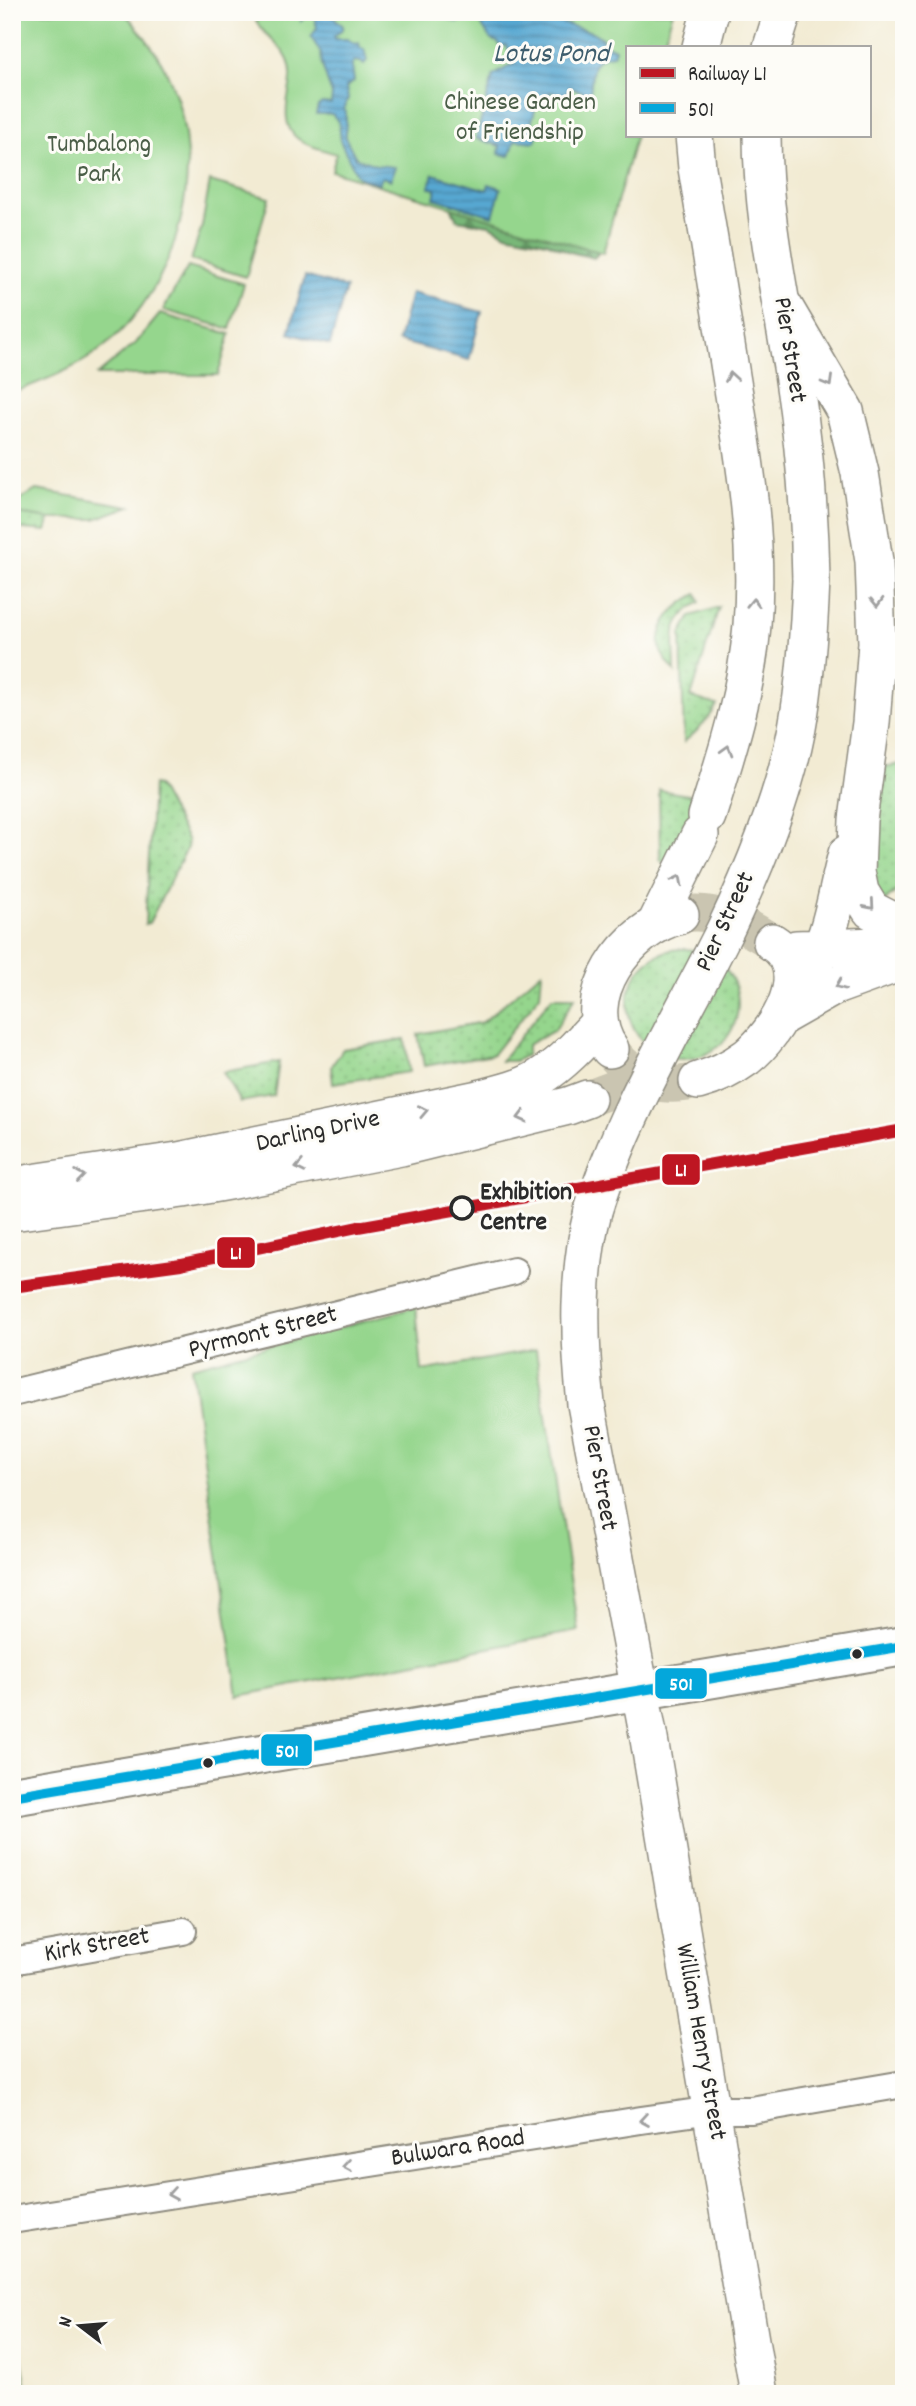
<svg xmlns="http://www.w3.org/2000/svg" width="916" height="2406" viewBox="0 0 916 2406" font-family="Dekko,sans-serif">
  <defs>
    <pattern id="grass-dots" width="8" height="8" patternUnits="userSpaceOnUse" patternTransform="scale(1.75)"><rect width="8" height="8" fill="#95d68d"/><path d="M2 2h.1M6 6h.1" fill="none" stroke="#81b87a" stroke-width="1.8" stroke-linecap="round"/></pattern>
    <pattern id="forest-firs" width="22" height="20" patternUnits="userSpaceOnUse" patternTransform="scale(1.75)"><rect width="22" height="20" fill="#78b778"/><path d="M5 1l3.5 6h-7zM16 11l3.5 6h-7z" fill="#639563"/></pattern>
    <pattern id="water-rules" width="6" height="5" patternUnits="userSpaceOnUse" patternTransform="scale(1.75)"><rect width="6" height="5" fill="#57a7d1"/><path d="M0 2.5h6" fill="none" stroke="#4888aa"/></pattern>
  </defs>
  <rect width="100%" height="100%" fill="#fdfcf7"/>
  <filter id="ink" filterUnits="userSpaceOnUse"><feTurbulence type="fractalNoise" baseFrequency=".0143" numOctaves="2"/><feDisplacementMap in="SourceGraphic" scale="14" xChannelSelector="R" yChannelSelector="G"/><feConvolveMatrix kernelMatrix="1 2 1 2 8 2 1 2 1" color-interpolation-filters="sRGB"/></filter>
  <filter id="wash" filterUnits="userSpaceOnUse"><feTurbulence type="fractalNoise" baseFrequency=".00686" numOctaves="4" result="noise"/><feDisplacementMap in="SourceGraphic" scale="28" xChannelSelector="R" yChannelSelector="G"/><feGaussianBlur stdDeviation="1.57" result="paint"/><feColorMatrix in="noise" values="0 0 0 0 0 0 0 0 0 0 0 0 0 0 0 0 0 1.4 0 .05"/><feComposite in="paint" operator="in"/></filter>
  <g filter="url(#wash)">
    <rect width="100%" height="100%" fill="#f2ebd3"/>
    <path fill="url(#grass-dots)" stroke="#60805c" stroke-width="2" d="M12 513 50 519 46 531 12 528Z
      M697 594 700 602C667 622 675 637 675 672 670 665 661 656 660 648 656 623 678 604 697 594Z
      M719 607 691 697 717 705C709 720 698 731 684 742L681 634 691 616Z
      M903 764 904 884 883 903 862 867 876 768Z
      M153 785 158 786 188 841 187 848 149 923 145 924Z
      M659 790 700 797 693 817 667 865 660 860Z
      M628 1004a55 55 0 1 1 110 0a55 55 0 1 1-110 0Z
      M542 971 540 995 493 1054 424 1066 418 1034 483 1022Z
      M552 997H575L555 1030 527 1045V1055L515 1061H501Z
      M405 1039 409 1072 333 1083 331 1067 343 1049Z
      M279 1062 274 1096 240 1102 223 1072Z"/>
    <path fill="url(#forest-firs)" stroke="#527152" stroke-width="2" d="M451 199 604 247 594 258 570 252 547 242 506 234 490 225 457 220 452 209Z"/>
    <path fill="#95d68d" stroke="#60805c" stroke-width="2" d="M12 12H124C143 34 160 55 171 82 208 170 179 284 106 345 79 368 45 380 12 393Z
      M252 12H673L662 47H627V135H636L603 253 332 171 336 154C297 142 280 138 289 92 291 81 293 71 288 60 280 41 259 34 252 12Z
      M210 181 269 198 246 277 191 260 202 226Z
      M188 267 244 284 230 329 163 310Z
      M160 314 230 334 218 375H97L136 343Z
      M36 490 130 506 95 519H50L12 513V505Z
      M416 1307 422 1371 536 1350 578 1631 238 1696 191 1367Z
      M12 2305 28 2394H12Z"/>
    <path fill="url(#water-rules)" stroke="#41697e" stroke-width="2" d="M302 12H329L343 26 341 31 334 36 335 39H347L355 44 359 43 360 48 364 49 367 60 364 65 361 62 354 61 352 65 354 81 346 87 348 99 344 109 346 112V139L356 158 376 165 395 167 391 180 382 177 379 183 363 179 357 175 341 143 339 122 332 114H316L318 106 322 103 331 104 332 95 322 65 321 53 311 37 317 28 315 18 309 14 301 21Z
      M416 12H560L558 22 592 32 602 38 603 43 615 49 613 55C588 57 593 74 590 94L569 87 566 96 550 92 546 107 537 104 530 127 539 130 535 142 515 140 510 156 499 154 500 146 476 138 493 76 515 63 506 45 501 47 498 42 491 40 477 18 456 22 441 15 427 16Z
      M433 174 487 190 489 184 501 188 493 216 434 198 436 189 429 187Z
      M305 276 346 288 330 345 289 333Z
      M411 293 482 312 469 360 398 341Z"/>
  </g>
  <g filter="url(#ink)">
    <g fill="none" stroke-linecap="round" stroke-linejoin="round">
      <path stroke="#cac5b1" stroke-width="37" stroke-dasharray="37 18" stroke-linecap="butt" d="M680 915C711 907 746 925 772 942
        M610 1049C633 1081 660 1090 698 1081
        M587 1099 640 1079"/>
      <g stroke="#8e8b7f" stroke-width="30">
        <path id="street" d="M12 1393 514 1271
          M12 1961 183 1931
          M12 2220 641 2120 712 2110H751L904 2084"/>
      </g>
      <g stroke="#8e8b7f" stroke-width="40">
        <path id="secondary" d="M701 47 710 12
          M772 47 783 12
          M694 135 697 168C709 239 721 311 732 382 745 463 759 543 752 625 747 691 727 753 707 816
          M762 135C762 215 780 294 793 373 804 442 810 510 811 580
          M781 302 845 411 860 473 874 561 877 643 871 723 858 820 856 872 860 892 871 910 904 927
          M656 924 700 835
          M796 949 904 945
          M790 994C796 987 802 981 808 973 832 939 836 893 847 854
          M784 1015 835 986 904 961
          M610 1049C575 998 628 928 680 915
          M698 1081C716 1076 732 1068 747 1057 777 1033 817 970 772 942
          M12 1186 178 1161 478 1099C498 1094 521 1089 539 1078 563 1063 581 1043 599 1023
          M593 1211C577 1273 579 1340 586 1404L649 1739 759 2394
          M12 1212 183 1189 228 1181 401 1147 568 1106 587 1099"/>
      </g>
      <g stroke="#8e8b7f" stroke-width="42">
        <path id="primary" d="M12 1796 904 1646"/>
      </g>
      <use href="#street" stroke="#fff" stroke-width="26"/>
      <use href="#secondary" stroke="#fff" stroke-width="37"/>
      <use href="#primary" stroke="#fff" stroke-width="38"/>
      <g stroke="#8e8b7f" stroke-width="40" stroke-linecap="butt">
        <path id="secondary-bridge" d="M593 1211C624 1110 680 1021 726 928 756 865 784 796 797 728 806 679 809 630 811 580"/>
      </g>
      <use href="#secondary-bridge" stroke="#fff" stroke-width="37"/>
      <g stroke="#fdfcf7" stroke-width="16">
        <path id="bus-1" d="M12 1796 904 1646"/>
      </g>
      <use href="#bus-1" stroke="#04a7db" stroke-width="10"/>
      <g stroke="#fdfcf7" stroke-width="18">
        <path id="rail-1" d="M12 1287 181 1264 358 1227 904 1130"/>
      </g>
      <use href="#rail-1" stroke="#be1622" stroke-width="12"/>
    </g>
    <defs><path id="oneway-chevron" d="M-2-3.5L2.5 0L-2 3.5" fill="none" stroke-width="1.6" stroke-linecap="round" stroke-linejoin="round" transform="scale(1.75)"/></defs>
    <g stroke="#a0a0a0">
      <use href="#oneway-chevron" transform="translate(731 377) rotate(-99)"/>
      <use href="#oneway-chevron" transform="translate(828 382) rotate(60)"/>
      <use href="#oneway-chevron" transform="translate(877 602) rotate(88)"/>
      <use href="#oneway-chevron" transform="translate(753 603) rotate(-89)"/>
      <use href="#oneway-chevron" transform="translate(727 750) rotate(-74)"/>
      <use href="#oneway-chevron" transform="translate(678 880) rotate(-63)"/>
      <use href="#oneway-chevron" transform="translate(870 905) rotate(49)"/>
      <use href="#oneway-chevron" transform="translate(840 985) rotate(157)"/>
      <use href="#oneway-chevron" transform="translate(423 1111) rotate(-12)"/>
      <use href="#oneway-chevron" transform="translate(522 1117) rotate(166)"/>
      <use href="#oneway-chevron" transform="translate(300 1167) rotate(169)"/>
      <use href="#oneway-chevron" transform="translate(80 1176) rotate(-8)"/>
      <use href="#oneway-chevron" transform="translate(644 2120) rotate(171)"/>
      <use href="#oneway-chevron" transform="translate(347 2166) rotate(171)"/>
      <use href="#oneway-chevron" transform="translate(172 2194) rotate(171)"/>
    </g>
  </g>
  <circle fill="#fdfcf7" stroke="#2b2b2b" stroke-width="3.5" cx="462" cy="1208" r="11"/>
  <g fill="#2b2b2b" stroke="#fdfcf7" stroke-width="2.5">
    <circle cx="857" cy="1654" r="6"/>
    <circle cx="208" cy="1763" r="6"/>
  </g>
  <g text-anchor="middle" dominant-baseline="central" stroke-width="6" stroke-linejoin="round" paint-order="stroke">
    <g font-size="26" fill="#4b5e48" stroke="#fdfcf7">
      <text x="520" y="103">Chinese Garden<tspan x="520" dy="30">of Friendship</tspan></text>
      <text x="99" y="145">Tumbalong<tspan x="99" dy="30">Park</tspan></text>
    </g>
    <g font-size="26" fill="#2b2b2b" stroke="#fdfcf7">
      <text transform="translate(789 350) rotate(81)">Pier Street</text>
      <text transform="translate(726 922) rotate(-65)">Pier Street</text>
      <text transform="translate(318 1132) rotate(-12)">Darling Drive</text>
      <text transform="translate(263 1333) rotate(-14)">Pyrmont Street</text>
      <text transform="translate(599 1478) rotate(80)">Pier Street</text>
      <text transform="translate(97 1946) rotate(-10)">Kirk Street</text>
      <text transform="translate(700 2042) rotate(80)">William Henry Street</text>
      <text transform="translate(458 2149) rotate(-9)">Bulwara Road</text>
    </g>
    <g font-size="26" font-weight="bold" fill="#2b2b2b" stroke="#fdfcf7" text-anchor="start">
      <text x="480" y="1193">Exhibition<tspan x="480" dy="30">Centre</tspan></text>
    </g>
    <g font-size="28" font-style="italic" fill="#3d5d6d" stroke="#fdfcf7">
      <text x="551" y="56">Lotus Pond</text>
    </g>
  </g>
  <g stroke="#fdfcf7" stroke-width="2.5">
    <rect x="661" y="1153" width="40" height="33" rx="7" fill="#be1622"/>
    <rect x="216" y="1236" width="40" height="33" rx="7" fill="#be1622"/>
    <rect x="654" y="1667" width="54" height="33" rx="7" fill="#04a7db"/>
    <rect x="260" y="1733" width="53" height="34" rx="7" fill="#04a7db"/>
  </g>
  <g font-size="19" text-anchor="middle" font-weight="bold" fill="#fff">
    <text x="681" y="1176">L1</text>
    <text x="236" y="1259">L1</text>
    <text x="681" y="1690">501</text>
    <text x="287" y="1757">501</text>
  </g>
  <rect width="916" height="2406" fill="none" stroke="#fdfcf7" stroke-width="42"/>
  <rect x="626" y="46" width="245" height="91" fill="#fdfcf7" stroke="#a9a8a5" stroke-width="2"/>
  <rect x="640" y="68" width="35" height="10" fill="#be1622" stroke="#a9a8a5" stroke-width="2"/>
  <text x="688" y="80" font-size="21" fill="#2b2b2b">Railway L1</text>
  <rect x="640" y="103" width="35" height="10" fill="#04a7db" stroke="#a9a8a5" stroke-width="2"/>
  <text x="688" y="116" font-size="21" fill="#2b2b2b">501</text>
  <g transform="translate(80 2326) rotate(286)" stroke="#fdfcf7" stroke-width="5" paint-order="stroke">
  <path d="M0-5L12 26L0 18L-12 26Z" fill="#2b2b2b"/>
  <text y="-10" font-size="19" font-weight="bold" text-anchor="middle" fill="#2b2b2b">N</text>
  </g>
</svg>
